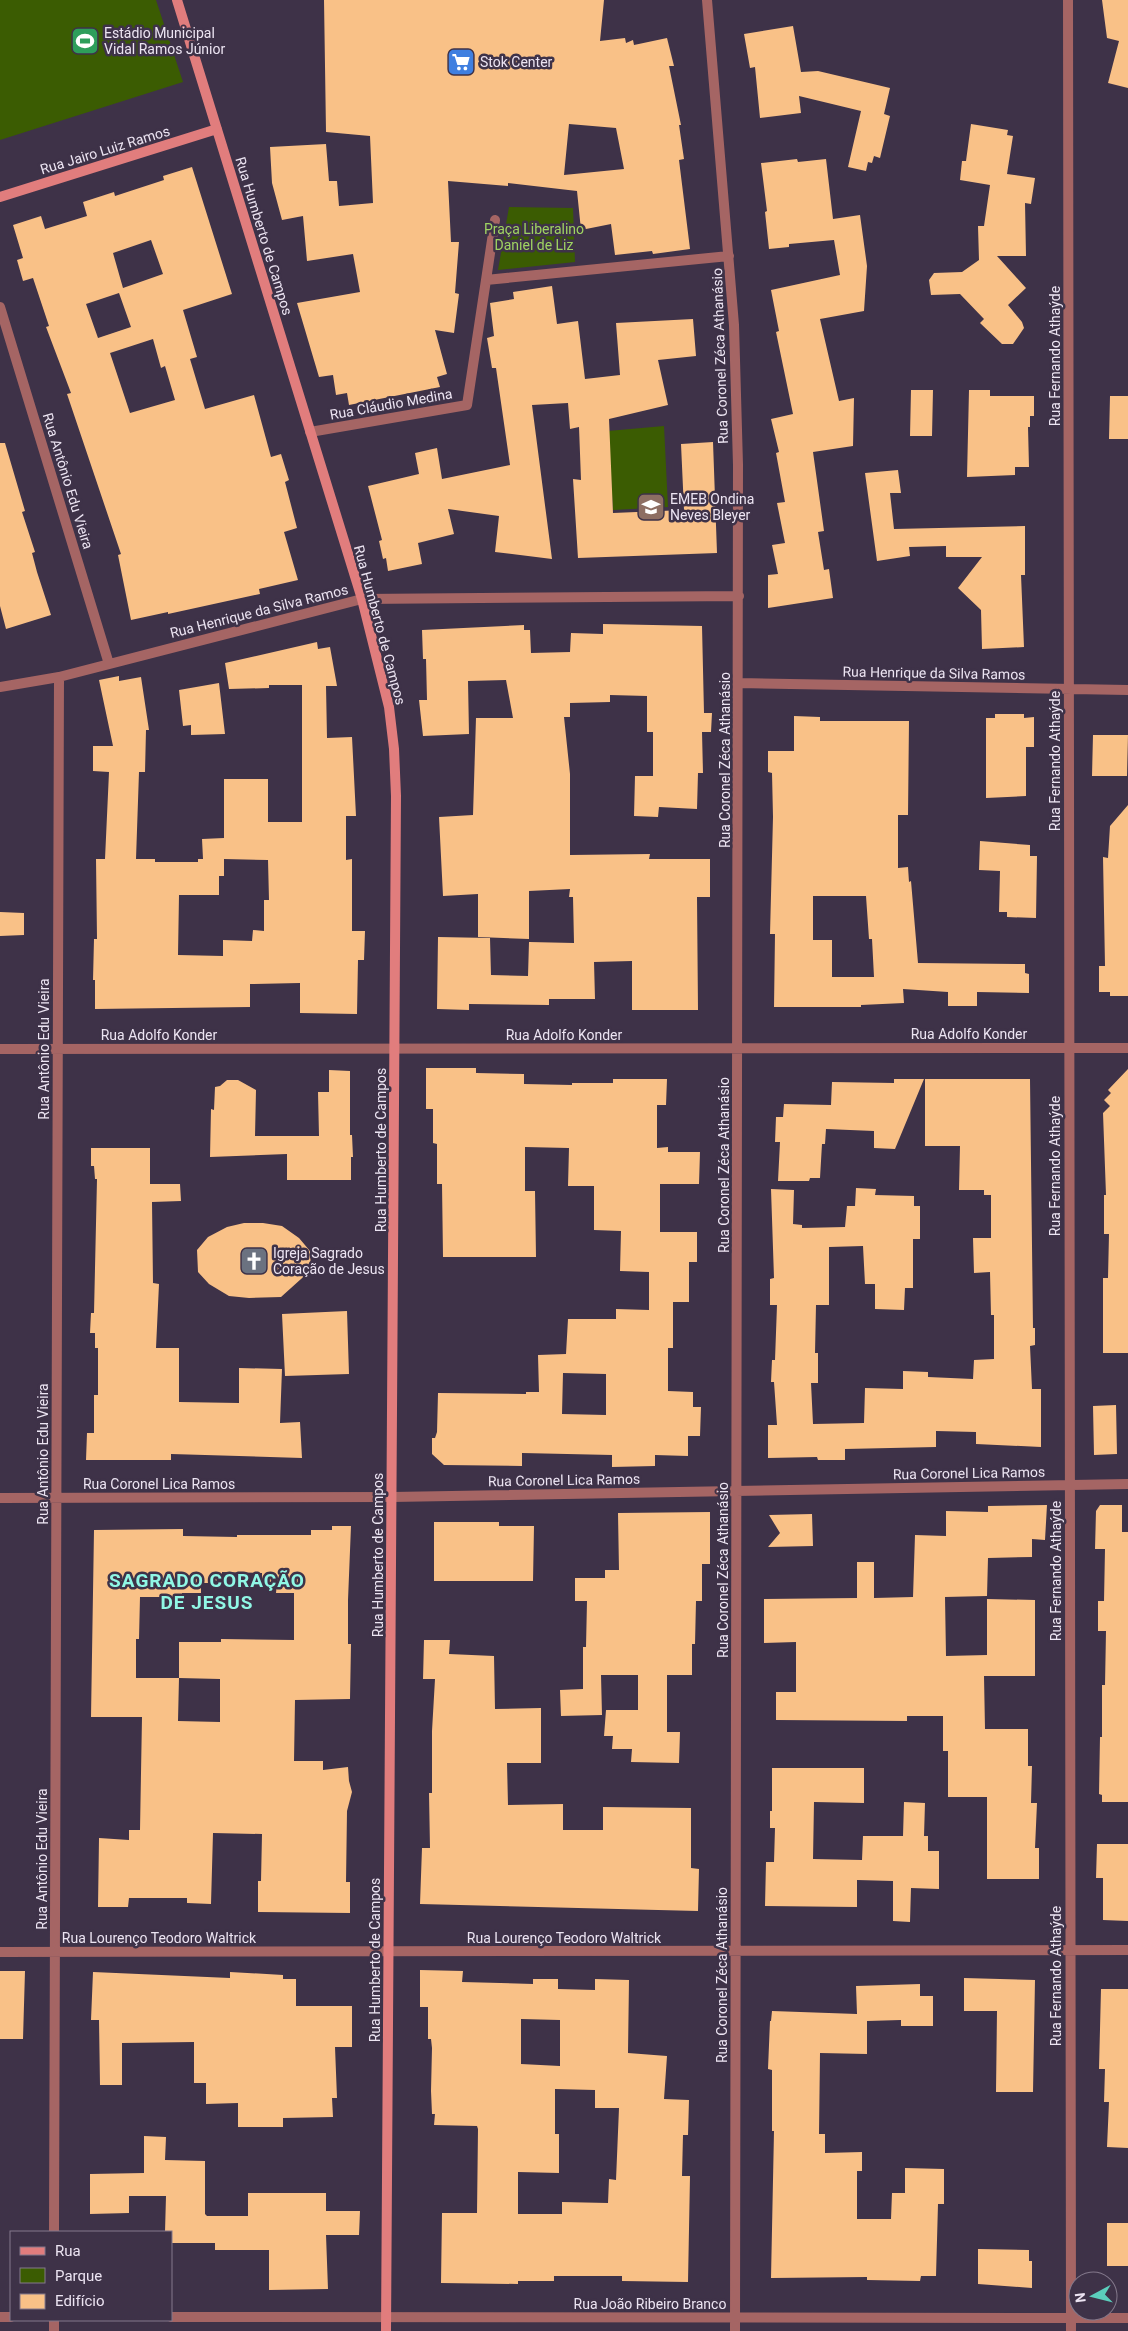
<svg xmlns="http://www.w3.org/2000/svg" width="1128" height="2331" viewBox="0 0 1128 2331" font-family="Roboto,sans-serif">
  <rect width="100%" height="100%" fill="#3e3248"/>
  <path fill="#3b5c02" d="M0 0H156L183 82 0 140Z
    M509 207 573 208 575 262 498 270Z
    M664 426 668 507 613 510 608 431Z"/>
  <path fill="#f9c187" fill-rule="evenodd" d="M324 0H604L600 41 625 38 626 43 633 40 634 45 667 38 674 66H669L681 125H679L684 159 679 160 690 249 653 254 652 251 615 255 611 224 581 230 577 191 508 183V186L448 181 451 242H459L455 293 459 294 454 333 435 330 447 374 437 377 440 387 349 405 347 393 336 395 333 375 319 377 297 303 360 292 353 254 307 261 303 216 282 220 272 183 270 147 326 144 329 181H337L339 206 373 203 370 136 326 132ZM569 124 616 128 624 169 564 175Z
    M1102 0H1128V88L1108 83 1119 41 1107 38Z
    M793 26 801 72 818 71 890 88 884 114 890 116 880 158 874 156 872 163 868 162 866 171 848 167 861 111 799 96 801 113 760 118 755 67 750 68 744 34Z
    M971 124 1008 130 1007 135 1013 136 1007 174 1035 178 1031 204 1025 203 1026 256H997L1026 288 1008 305 1022 322 1024 328 1013 344H1002L980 323 984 319 960 294 931 295 929 280 934 273 962 272 979 260 978 226H984L990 185 960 180 962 161H966Z
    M797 159 798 162 826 159 833 219 860 215 867 266 864 311 820 319 839 401 854 398 853 446 813 452 824 531 818 532 824 570 829 569 833 598 768 608V575L778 574 772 545 785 543 777 503 785 502 776 453 779 452 771 419 793 414 776 332 779 331 771 290 840 275 834 240 789 244V247L769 249 765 212 767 211 761 163Z
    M192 167 232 294 183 310 197 357 190 359 205 409 254 395 271 457 281 454 289 480 285 482 297 528 284 532 298 580 259 589 260 594 168 614V612L131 620 118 555 121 554 67 394 71 393 46 327 49 326 33 278 23 281 17 260 23 258 13 225 41 216 45 229 87 216 83 202 114 192 115 196 164 180 163 176ZM151 240 163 274 123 288 113 253ZM119 293 131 327 98 338 86 304ZM153 339 161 368 165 366 175 400 130 413 110 353Z
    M552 286 557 324 578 321 585 379 620 375 616 323 693 319 696 356 658 360 668 405 609 419 613 513 684 510 681 444 713 442 717 553 578 558 573 479 581 480 579 427 570 429 568 403 532 405 552 559 495 552 499 516 448 509 454 534 418 543 422 564 388 571 386 558 383 559 379 541 382 540 368 486 419 474 415 453 437 448 442 479 510 465 496 368H492L487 338 494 336 490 303 514 299 513 292Z
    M911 390H933L932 436H910Z
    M969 390H990V396H1034V416H1030V427H1028L1029 467H1015V475L967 477Z
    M1110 396H1128V439H1109Z
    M0 443H5L25 511 22 512 35 552 32 553 37 572 51 615 6 629 0 606Z
    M898 470 901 493H890L894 529 1025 526V575H1021L1024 647 982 649 981 610 958 588 982 557H946V546L909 547 910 556 877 561 865 473Z
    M603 624 702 626 704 713H712L711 732H702L703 773H698L697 809 659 807 658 817 634 816 635 776H653V732H647V696L610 695V702L570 703V717H564L570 774V855L650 854 649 859H710V897H697L698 1010H632V961L594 962 595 999H549V1005L469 1004V1010L437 1009 438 937 490 938 491 975 528 976 529 942 574 943 573 897H569L570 889 529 891V939L478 937V894L443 896 439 817 473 815 476 718H513L506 680 468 681 469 734 423 736 419 700H427L426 659H423L422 630 524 625V630H530L531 653 570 652 571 633 603 634Z
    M317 642 318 649 330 647 337 686H326L327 738 352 737 356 816H346V860L352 859V931H365L364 960H358L357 1014 300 1013V983L250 984V1007L95 1009V980H93L94 939H97L96 859H105L109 772 93 771V746H113L99 680 119 676V681L141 677 149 730H146L145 772H139L136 859H155V862H198V859H203L202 839 224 838V779H268V822H302V685H269V688L229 689 225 663ZM224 859 268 860 269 900H264V931L253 930 252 941 223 940V956L178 955 179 895H219V876H224Z
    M219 683 225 734 191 735V725L183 726 179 690Z
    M995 714H1024V718L1034 717V747H1026V796L986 798V718H995Z
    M794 716 820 717V721H909L908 815H898V868L908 867 909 882 911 881 918 963 1025 964V973L1029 974V993L977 992V1006H948V992L903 989 904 1003 861 1005V1007H774L775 934H770L773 817 772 773 768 772V751H794ZM813 896H866L869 939H872L874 977H832V940H813Z
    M1093 735H1128L1127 776H1092Z
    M1128 805V996H1110V992H1099V966H1105L1103 857 1108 858 1110 826Z
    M980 841 1030 845V856H1037L1036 918 1007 917V912H999L1000 871 979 870Z
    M0 912 24 913V935L0 936Z
    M426 1068H476V1073L524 1074V1084L572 1085V1083H613V1079H667L666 1105H657V1148L668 1147V1152H700L699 1184H660V1232H697V1262H689V1302H673V1348H668V1391L693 1392V1407H701L700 1436H688V1456L655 1455V1466L612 1467V1455L522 1453V1466L444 1465 432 1454V1438H435L437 1432 438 1393 526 1394V1392H539L538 1355 566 1354 568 1319H616V1309L649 1310V1272L620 1271 621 1231 594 1230V1186H568L569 1148 525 1147V1191H535L536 1257H443L442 1184H437V1144L433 1143V1109H426ZM563 1373 606 1374V1415L562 1414Z
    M1128 1069V1353H1103V1278H1108L1109 1234H1104V1195H1106L1103 1113 1110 1106 1104 1100 1111 1093 1108 1090Z
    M329 1070 350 1071V1135H352L353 1157H351V1180H287V1154L210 1157 211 1109 214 1110 215 1087 220 1086 227 1080H238L256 1090 255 1136H319L318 1092H329Z
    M894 1079H924L895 1149 874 1148V1131L826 1129 825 1144H822L820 1178H810L809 1181H778L780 1142H775L776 1117H783L784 1104 831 1105 832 1082 894 1083Z
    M925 1079H1030L1033 1328H1035V1345L1030 1346 1032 1389H1041V1447L976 1444V1432L936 1431V1447L845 1449V1460H818L817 1457 768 1458V1425H777L774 1382H771L772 1360H775L777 1305H770V1279L774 1278 771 1189 794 1190 793 1224 802 1225V1228L845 1227 847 1206H855L856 1188 876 1189 875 1195 914 1196V1206H920V1239H913V1288H905L904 1310 875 1309V1284H865L863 1246 829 1247V1305H816L815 1353H818V1383H811L813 1424 864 1423 865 1388 903 1389V1371L928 1372V1377L973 1379 974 1360 994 1359V1315H991L990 1272 974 1273 973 1238H991V1195H984V1190H959L960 1146H925Z
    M91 1148H150V1184H180L181 1201 152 1202 153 1283 159 1284 156 1348H179V1402L239 1403V1368L282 1369 280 1423 300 1422 302 1458 171 1454V1460H86L87 1433H94V1395H98V1348H95V1333H90L91 1313H94L97 1179H95L94 1166H91Z
    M244 1223H263L282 1226 299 1238 310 1251 311 1270 281 1297 249 1298 229 1296 209 1284 198 1272 197 1250 208 1237 227 1227Z
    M347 1311 349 1374 285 1376 282 1314Z
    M1116 1405 1117 1454 1094 1455 1093 1406Z
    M1047 1505 1045 1540 1032 1539V1557L988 1558 987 1596 945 1597 946 1656 987 1655V1599L1035 1600V1676H984L985 1729H1028V1766H1032L1031 1803H1037L1035 1848H1039V1879H987V1797H948V1751H943V1716H907V1721L776 1720V1692H796V1642L764 1643V1599L857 1598V1562H874V1598L913 1597 915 1535 946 1536V1511L988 1512V1506Z
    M1100 1505H1122V1532H1128V1802H1102V1795L1099 1794 1100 1737H1102V1685H1105L1106 1631H1098V1601H1104L1105 1549H1095L1096 1511Z
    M710 1512V1564H702V1601H696L695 1644H692V1675H667V1732H680L679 1763 631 1762 632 1749H612L613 1736H604L606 1710H638V1675H601L602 1715 561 1716 560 1690 583 1689V1647H586L587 1601H575V1578H605V1570H619L618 1513Z
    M812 1514 813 1546 768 1547 780 1533 769 1515Z
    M434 1522H499V1526H534L533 1581H434Z
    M332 1526H351L348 1600V1644H351L350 1699 295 1700 294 1761H323V1770L348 1767 349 1781 352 1792 347 1811 346 1882H350V1913L258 1912V1881H261L262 1834 213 1833 211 1904 187 1903V1898H129L128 1907H98L99 1838 129 1840V1830H140L142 1717H91L94 1530 183 1529V1536L237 1537V1535H311V1530H332ZM222 1572 262 1573V1582H277L276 1593H294V1640L221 1639V1642H179V1678H136V1639H139L140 1597H182V1593H201V1583H209V1580L222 1581ZM179 1678 220 1679V1722L178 1721Z
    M424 1640H450L449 1654 494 1656 495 1709 541 1708V1763H507L508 1805 563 1804V1830H603V1807L691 1808V1868L699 1869 698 1911 420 1904 422 1848H430L429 1793H432V1731L435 1679H423Z
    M772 1768H864V1803L814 1802 813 1859 862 1860 863 1836H903L904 1802 925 1803 924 1836H928V1851H939V1889L911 1888 910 1922 893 1921V1881L857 1880V1907L765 1906 766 1862H774L775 1828H770V1811H772Z
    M1097 1844H1128V1921L1103 1920V1878H1096Z
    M420 1970 463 1971 462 1982 533 1984V1979H558V1989L595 1990V1979L629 1980 628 2053 667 2056 664 2099 689 2100 688 2135H683L682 2176H690L688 2282 622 2281V2276H554V2281H518V2284L441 2283 442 2213H477L478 2129 477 2126 434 2125 435 2114H432L431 2091 432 2048 431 2039H428V2007H420ZM521 2019 560 2020V2066L521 2064ZM555 2089 595 2090V2108H619L616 2180 609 2179 608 2203 562 2202V2214H518V2172L559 2173V2134H555Z
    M0 1971H25L23 2039H0Z
    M93 1972 230 1978V1972L283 1975V1979H296V2006H352V2047H335L337 2098H332L333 2117 283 2118V2127H238V2103L206 2104V2083H194V2042L122 2043V2085H100L99 2020H91Z
    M964 1978 1035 1980 1033 2092H996L997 2011H964Z
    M920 1984V1996H933V2026H901V2020L867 2021V2054L820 2053 819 2134H825V2153L862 2152V2171H857V2219H891L892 2193H905V2168L944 2169V2204H938L936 2276H921L920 2281 867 2280V2277L771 2278 774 2131H772V2070L768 2069 770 2021H771L772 2011 857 2014 856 1986Z
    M1101 1989H1128V2148L1107 2147 1109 2102H1104L1105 2069H1099Z
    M144 2136 166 2137 165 2160 205 2161V2214L207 2216H248V2193H326V2211H360L359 2235H326L328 2289 269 2290V2250H215V2243H171V2232H165L166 2196H129V2213L90 2214V2174L144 2173Z
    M1107 2223H1128V2266H1107Z
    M978 2249 1029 2250V2261H1032V2288L978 2284Z"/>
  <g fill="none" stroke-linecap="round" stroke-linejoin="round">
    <path stroke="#a56564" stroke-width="10" d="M707 0 734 325 738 465 735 2331
      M1068 0 1071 2331
      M486 280 495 220
      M0 307 109 664
      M310 432 467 405 486 280 729 256
      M739 683 1128 690
      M0 687 59 677 362 599 739 596
      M0 1049 1128 1048
      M0 1498 392 1497 1128 1484
      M0 1952 1128 1950
      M54 2232 59 677
      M0 2317H11
      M171 2317 1128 2318
      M54 2331V2320"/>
    <path stroke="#e17d7d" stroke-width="10" d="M177 0 362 599 389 707 394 749 396 796 386 2331
      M0 197 217 129"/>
  </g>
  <defs>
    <g id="stadium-square" transform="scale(1.4375)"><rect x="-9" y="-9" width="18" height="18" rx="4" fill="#2e9e5b" stroke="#3e3248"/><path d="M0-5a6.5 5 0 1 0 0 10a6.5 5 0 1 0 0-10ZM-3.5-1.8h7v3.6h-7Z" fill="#fff"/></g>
    <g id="supermarket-square" transform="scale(1.4375)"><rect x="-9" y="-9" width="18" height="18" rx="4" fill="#3f7fe0" stroke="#3e3248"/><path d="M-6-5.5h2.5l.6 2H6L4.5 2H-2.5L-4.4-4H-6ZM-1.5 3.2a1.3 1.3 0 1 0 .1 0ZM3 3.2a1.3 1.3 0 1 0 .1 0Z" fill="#fff"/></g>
    <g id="school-square" transform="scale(1.4375)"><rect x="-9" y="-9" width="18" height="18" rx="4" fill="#8d6e63" stroke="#3e3248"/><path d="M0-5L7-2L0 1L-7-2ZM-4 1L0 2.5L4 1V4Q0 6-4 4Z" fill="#fff"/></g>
    <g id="church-square" transform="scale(1.4375)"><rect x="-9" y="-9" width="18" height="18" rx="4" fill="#6b7280" stroke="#3e3248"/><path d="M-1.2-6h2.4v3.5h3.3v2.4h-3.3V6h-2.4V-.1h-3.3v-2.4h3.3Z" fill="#fff"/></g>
  </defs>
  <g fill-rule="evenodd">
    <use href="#stadium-square" x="85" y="41"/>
    <use href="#supermarket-square" x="461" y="62"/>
    <use href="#school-square" x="651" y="507"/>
    <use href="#church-square" x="254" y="1261"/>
  </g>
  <g text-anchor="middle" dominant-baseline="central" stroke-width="5" stroke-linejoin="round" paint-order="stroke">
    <g font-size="14" fill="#ece4f2" stroke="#3e3248" text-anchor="start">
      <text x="104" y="33">Estádio Municipal<tspan x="104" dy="16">Vidal Ramos Júnior</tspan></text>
      <text x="480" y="62">Stok Center</text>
      <text x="670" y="499">EMEB Ondina<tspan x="670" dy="16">Neves Bleyer</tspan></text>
      <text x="273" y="1253">Igreja Sagrado<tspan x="273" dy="16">Coração de Jesus</tspan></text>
    </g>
    <g font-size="14" fill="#ece4f2" stroke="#3e3248">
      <text transform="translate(105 150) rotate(-17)">Rua Jairo Luiz Ramos</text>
      <text transform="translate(264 236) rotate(73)">Rua Humberto de Campos</text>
      <text transform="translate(720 356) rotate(-92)">Rua Coronel Zéca Athanásio</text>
      <text transform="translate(1055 356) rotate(-90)">Rua Fernando Athaýde</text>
      <text transform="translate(391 404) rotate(-10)">Rua Cláudio Medina</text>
      <text transform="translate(68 481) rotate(73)">Rua Antônio Edu Vieira</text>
      <text transform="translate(259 611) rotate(-14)">Rua Henrique da Silva Ramos</text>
      <text transform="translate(380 625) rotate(75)">Rua Humberto de Campos</text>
      <text transform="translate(934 673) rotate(1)">Rua Henrique da Silva Ramos</text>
      <text transform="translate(725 760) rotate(-90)">Rua Coronel Zéca Athanásio</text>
      <text transform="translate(1055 761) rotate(-90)">Rua Fernando Athaýde</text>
      <text x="969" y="1034">Rua Adolfo Konder</text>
      <text x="159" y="1035">Rua Adolfo Konder</text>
      <text x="564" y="1035">Rua Adolfo Konder</text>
      <text transform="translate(44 1049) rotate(-90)">Rua Antônio Edu Vieira</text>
      <text transform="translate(381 1150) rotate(-90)">Rua Humberto de Campos</text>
      <text transform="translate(724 1165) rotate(-90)">Rua Coronel Zéca Athanásio</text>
      <text transform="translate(1055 1166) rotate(-90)">Rua Fernando Athaýde</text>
      <text transform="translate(43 1454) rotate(-90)">Rua Antônio Edu Vieira</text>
      <text transform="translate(969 1473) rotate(-1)">Rua Coronel Lica Ramos</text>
      <text transform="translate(564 1480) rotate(-1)">Rua Coronel Lica Ramos</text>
      <text x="159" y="1484">Rua Coronel Lica Ramos</text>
      <text transform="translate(378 1555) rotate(-90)">Rua Humberto de Campos</text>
      <text transform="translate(723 1570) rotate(-90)">Rua Coronel Zéca Athanásio</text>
      <text transform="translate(1056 1571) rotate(-90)">Rua Fernando Athaýde</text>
      <text transform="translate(42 1859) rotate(-90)">Rua Antônio Edu Vieira</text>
      <text x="159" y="1938">Rua Lourenço Teodoro Waltrick</text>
      <text x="564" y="1938">Rua Lourenço Teodoro Waltrick</text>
      <text transform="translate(375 1960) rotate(-90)">Rua Humberto de Campos</text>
      <text transform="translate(722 1975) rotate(-90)">Rua Coronel Zéca Athanásio</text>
      <text transform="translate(1056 1976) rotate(-90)">Rua Fernando Athaýde</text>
      <text x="650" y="2304">Rua João Ribeiro Branco</text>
    </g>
    <g font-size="14" fill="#9fd362" stroke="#3e3248">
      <text x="534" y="229">Praça Liberalino<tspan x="534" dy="16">Daniel de Liz</tspan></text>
    </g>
    <g font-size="19" font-weight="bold" letter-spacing="1" fill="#90f7e5" stroke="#3e3248">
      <text x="207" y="1580">SAGRADO CORAÇÃO<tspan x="207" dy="22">DE JESUS</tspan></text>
    </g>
  </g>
  <rect x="10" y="2231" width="162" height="90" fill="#3e3248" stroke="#84798c"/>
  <rect x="20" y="2247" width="25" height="8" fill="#e17d7d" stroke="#84798c"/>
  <text x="55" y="2256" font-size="15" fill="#ece4f2">Rua</text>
  <rect x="20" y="2268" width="25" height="15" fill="#3b5c02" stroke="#84798c"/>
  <text x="55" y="2281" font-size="15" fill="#ece4f2">Parque</text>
  <rect x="20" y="2294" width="25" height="15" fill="#f9c187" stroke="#84798c"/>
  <text x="55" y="2306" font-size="15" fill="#ece4f2">Edifício</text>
  <g transform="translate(1093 2296) rotate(263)"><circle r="24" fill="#3e3248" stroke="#84798c"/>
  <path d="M0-4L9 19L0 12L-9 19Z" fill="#5bcebc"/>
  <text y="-8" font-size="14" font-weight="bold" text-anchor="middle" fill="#ece4f2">N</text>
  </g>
</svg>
